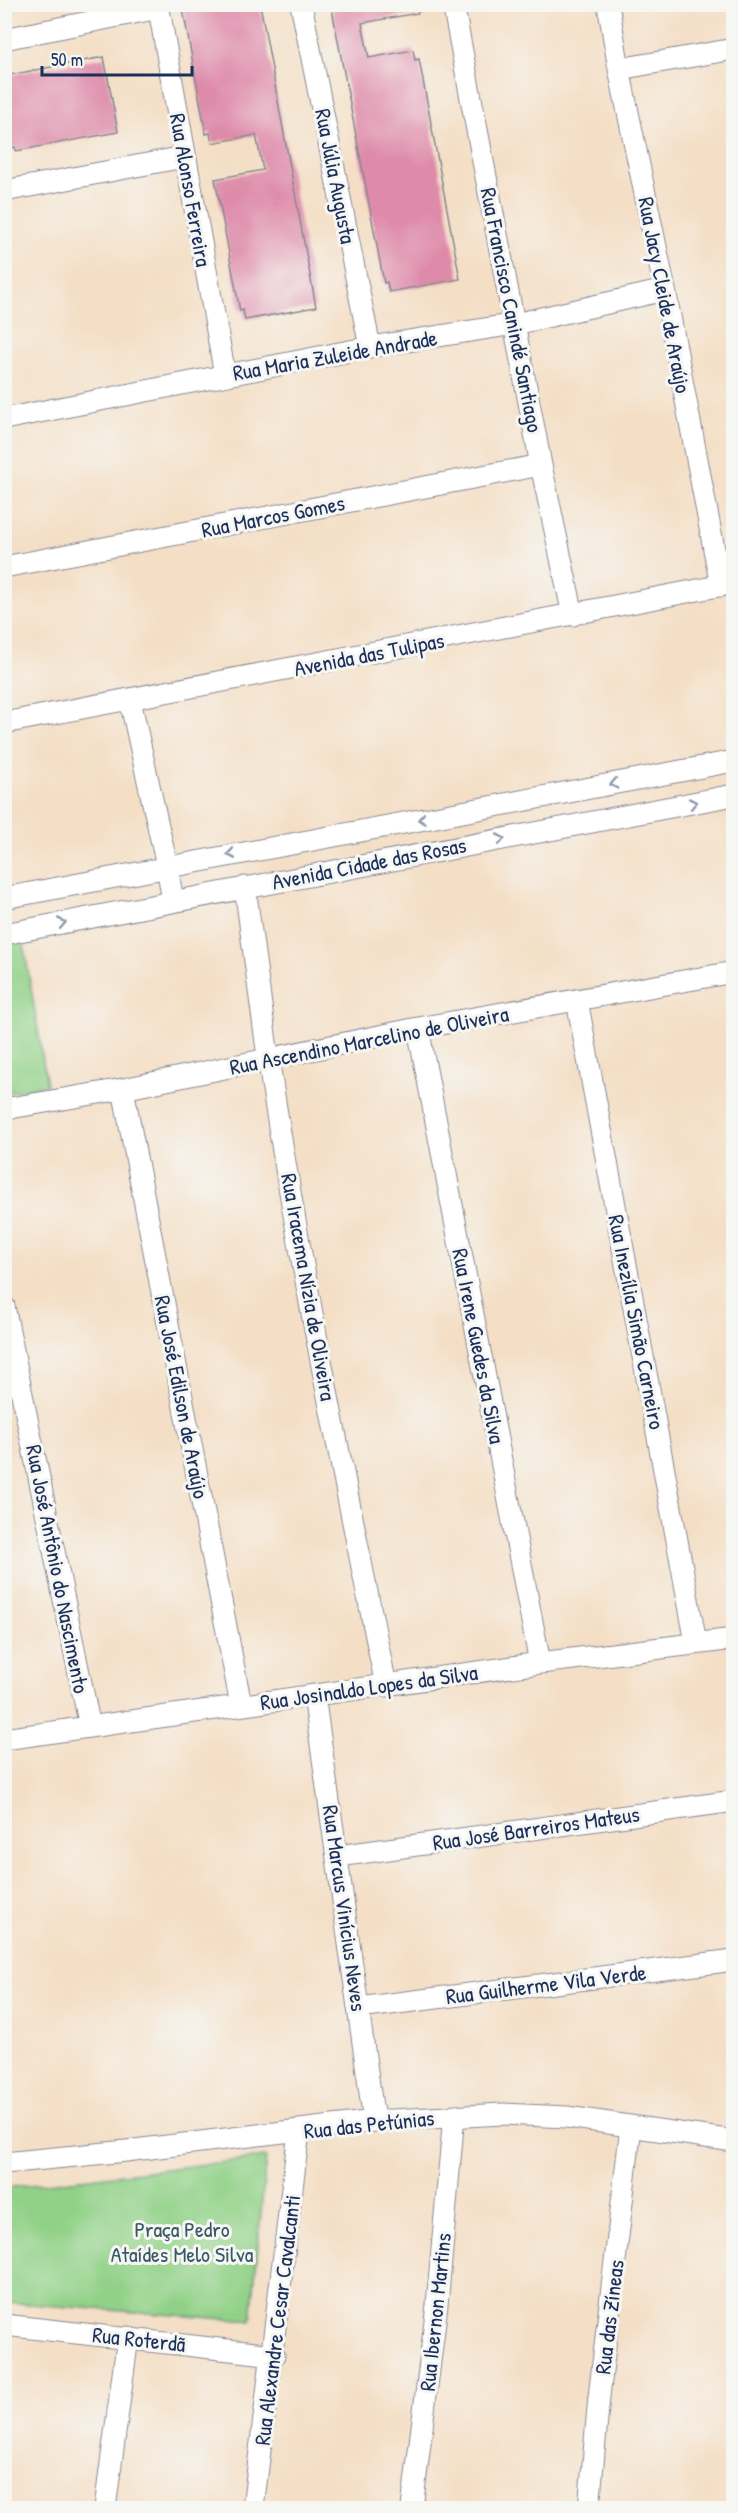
<svg xmlns="http://www.w3.org/2000/svg" width="738" height="2513" viewBox="0 0 738 2513" font-family="'Patrick Hand',sans-serif">
  <rect width="100%" height="100%" fill="#f6f6f2"/>
  <filter id="ink" filterUnits="userSpaceOnUse"><feTurbulence type="fractalNoise" baseFrequency=".0167" numOctaves="2"/><feDisplacementMap in="SourceGraphic" scale="12" xChannelSelector="R" yChannelSelector="G"/><feConvolveMatrix kernelMatrix="1 2 1 2 8 2 1 2 1" color-interpolation-filters="sRGB"/></filter>
  <filter id="wash" filterUnits="userSpaceOnUse"><feTurbulence type="fractalNoise" baseFrequency=".008" numOctaves="4" result="noise"/><feDisplacementMap in="SourceGraphic" scale="24" xChannelSelector="R" yChannelSelector="G"/><feGaussianBlur stdDeviation="1.35" result="paint"/><feColorMatrix in="noise" values="0 0 0 0 0 0 0 0 0 0 0 0 0 0 0 0 0 1.4 0 .05"/><feComposite in="paint" operator="in"/></filter>
  <g filter="url(#wash)">
    <rect width="100%" height="100%" fill="#f4dfc6"/>
    <path fill="#91d187" stroke="#568072" stroke-width="1.5" d="M23 940 47 1085 5 1093V944Z
      M266 2157 251 2321 5 2302V2188Z"/>
    <g id="blocks">
      <path fill="#de8aa9" d="M182 4H260L316 307 245 320 243 310 240 311 215 179 263 170 256 135 212 143 210 133 206 134Z
        M331 4H417L418 13 362 23 369 58 413 50 415 60 419 59 460 279 389 292 387 282 384 283Z
        M104 57 118 132 16 151 15 147 4 149V76Z"/>
    </g>
  </g>
  <g filter="url(#ink)">
    <use href="#blocks" fill-opacity="0" stroke="#888792" stroke-width="1.5"/>
    <g fill="none" stroke-linecap="round" stroke-linejoin="round">
      <g stroke="#888792" stroke-width="23">
        <path id="street" d="M158 4 225 375
          M301 4 370 347
          M453 4 541 465 573 615
          M608 4 619 69 665 290 721 586
          M4 39 159 8
          M619 69 734 49
          M4 191 184 157
          M4 419 370 347 515 324 665 290
          M4 567 541 465
          M130 700 167 866 173 901
          M4 723 734 583
          M245 887C253 943 260 1000 268 1057 300 1268 344 1477 386 1686
          M4 898 734 761
          M4 934 734 795
          M577 1000 696 1643
          M418 1028 540 1663
          M123 1089 241 1705
          M4 1109 123 1089 418 1028 734 972
          M4 1306 90 1727
          M314 1695 374 2121
          M4 1739 540 1663 734 1639
          M338 1856 734 1801
          M359 2008 734 1960
          M4 2163 126 2151 374 2121 503 2114 567 2117 734 2141
          M4 2325 274 2355
          M105 2508 128 2337
          M253 2508 299 2131
          M412 2508 437 2305 454 2115
          M589 2508 599 2397 631 2126"/>
      </g>
      <use href="#street" stroke="#fff" stroke-width="21"/>
    </g>
    <defs><path id="oneway-chevron" d="M-2-3.5L2.5 0L-2 3.5" fill="none" stroke-width="1.6" stroke-linecap="round" stroke-linejoin="round" transform="scale(1.5)"/></defs>
    <g stroke="#8d97ae">
      <use href="#oneway-chevron" transform="translate(614 784) rotate(169)"/>
      <use href="#oneway-chevron" transform="translate(693 803) rotate(-11)"/>
      <use href="#oneway-chevron" transform="translate(422 819) rotate(170)"/>
      <use href="#oneway-chevron" transform="translate(501 839) rotate(-11)"/>
      <use href="#oneway-chevron" transform="translate(231 854) rotate(170)"/>
      <use href="#oneway-chevron" transform="translate(62 923) rotate(-11)"/>
    </g>
  </g>
  <g text-anchor="middle" dominant-baseline="central" stroke-width="6" stroke-linejoin="round" paint-order="stroke">
    <g font-size="22" fill="#1b2f5e" stroke="#f6f6f2">
      <text transform="translate(336 176) rotate(79)">Rua Júlia Augusta</text>
      <text transform="translate(191 190) rotate(80)">Rua Alonso Ferreira</text>
      <text transform="translate(665 295) rotate(79)">Rua Jacy Cleide de Araújo</text>
      <text transform="translate(512 310) rotate(79)">Rua Francisco Canindé Santiago</text>
      <text transform="translate(335 355) rotate(-10)">Rua Maria Zuleide Andrade</text>
      <text transform="translate(273 516) rotate(-11)">Rua Marcos Gomes</text>
      <text transform="translate(369 654) rotate(-11)">Avenida das Tulipas</text>
      <text transform="translate(369 863) rotate(-11)">Avenida Cidade das Rosas</text>
      <text transform="translate(369 1040) rotate(-11)">Rua Ascendino Marcelino de Oliveira</text>
      <text transform="translate(309 1287) rotate(80)">Rua Iracema Nízia de Oliveira</text>
      <text transform="translate(637 1322) rotate(79)">Rua Inezília Simão Carneiro</text>
      <text transform="translate(479 1346) rotate(79)">Rua Irene Guedes da Silva</text>
      <text transform="translate(182 1397) rotate(79)">Rua José Edilson de Araújo</text>
      <text transform="translate(58 1569) rotate(79)">Rua José Antônio do Nascimento</text>
      <text transform="translate(369 1687) rotate(-8)">Rua Josinaldo Lopes da Silva</text>
      <text transform="translate(536 1828) rotate(-8)">Rua José Barreiros Mateus</text>
      <text transform="translate(345 1908) rotate(82)">Rua Marcus Vinícius Neves</text>
      <text transform="translate(546 1984) rotate(-7)">Rua Guilherme Vila Verde</text>
      <text transform="translate(369 2124) rotate(-6)">Rua das Petúnias</text>
      <text transform="translate(435 2312) rotate(-84)">Rua Ibernon Martins</text>
      <text transform="translate(609 2317) rotate(-83)">Rua das Zíneas</text>
      <text transform="translate(277 2320) rotate(-83)">Rua Alexandre Cesar Cavalcanti</text>
      <text transform="translate(139 2339) rotate(6)">Rua Roterdã</text>
    </g>
    <g font-size="22" fill="#385868" stroke="#f6f6f2">
      <text x="182" y="2229">Praça Pedro<tspan x="182" dy="25">Ataídes Melo Silva</tspan></text>
    </g>
  </g>
  <rect width="738" height="2513" fill="none" stroke="#f6f6f2" stroke-width="24"/>
  <path d="M42 66v9h150v-9" fill="none" stroke="#1b2f5e" stroke-width="3"/>
  <text x="51" y="66" font-size="18" fill="#1b2f5e" stroke="#f6f6f2" stroke-width="4.5" paint-order="stroke">50 m</text>
</svg>
